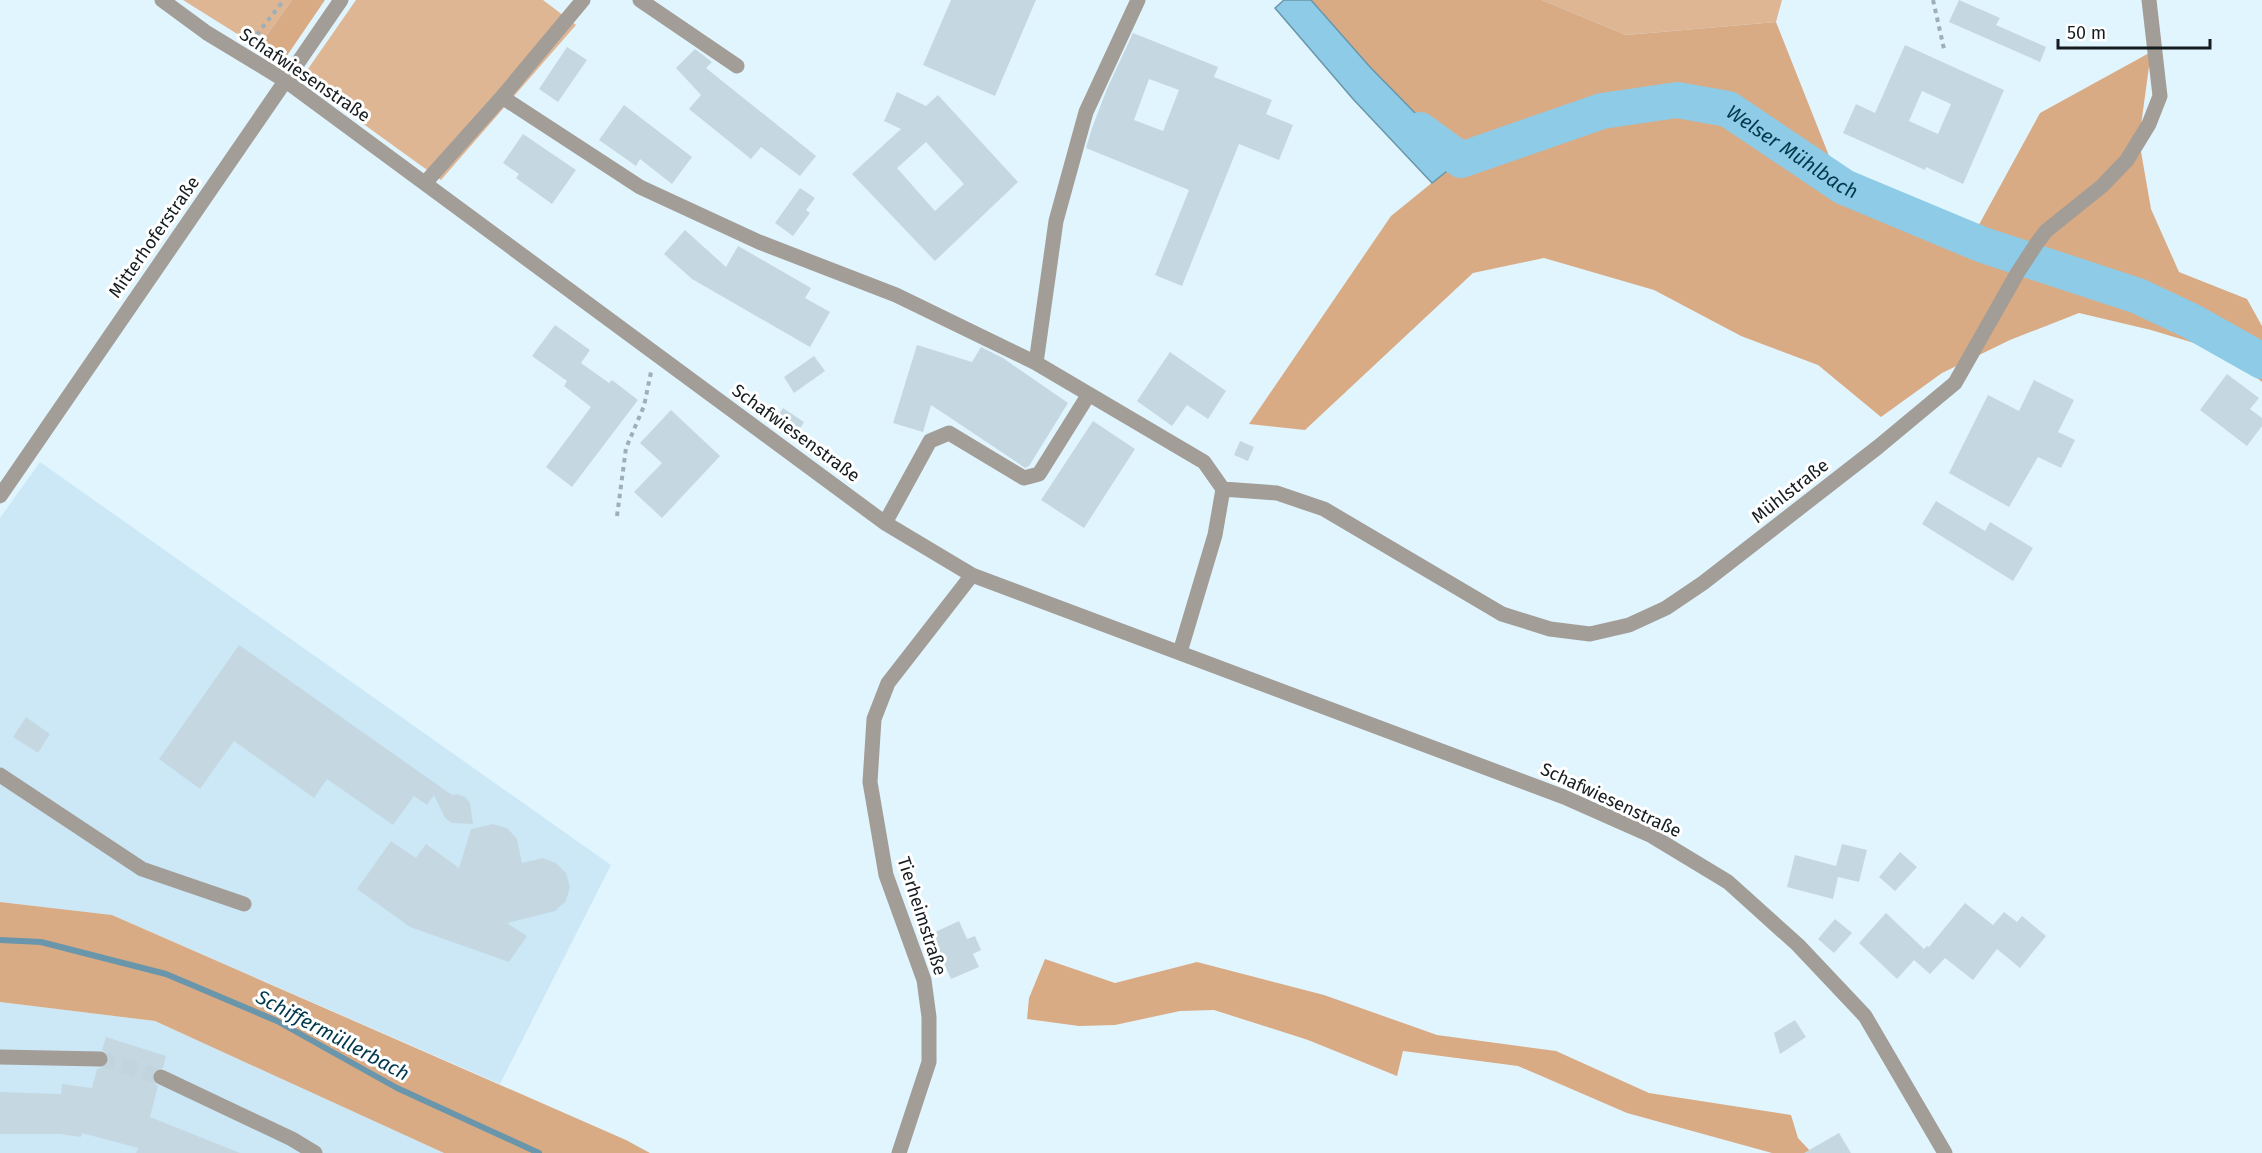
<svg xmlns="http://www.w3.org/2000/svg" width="2262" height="1153" viewBox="0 0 2262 1153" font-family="'Fira Sans',sans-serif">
  <rect width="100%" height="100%" fill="#e1f5ff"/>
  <path fill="#cce8f6" d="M40 462 611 865 500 1084 112 915 0 902V518Z
    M0 1002 155 1021 444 1153H0Z"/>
  <path fill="#dfb694" d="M183 0H292L258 47Z
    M356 0H543L576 25 441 180 301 79Z
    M1542 0H1782L1776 22 1626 35Z"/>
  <path fill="#d9ab85" d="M292 0H325L284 60 258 47Z
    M1311 0H1542L1626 35 1776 22 1843 191 1975 232 2040 113 2151 52 2139 140 2151 209 2179 272 2247 299 2262 326V382L2224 352 2151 330 2079 313 2010 340 1942 373 1881 417 1818 365 1741 336 1654 290 1544 258 1473 273 1305 430 1249 424 1391 216 1460 160 1370 67Z
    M0 902 112 915 626 1140 650 1153H444L155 1021 0 1002Z
    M1045 959 1115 983 1197 962 1324 995 1437 1035 1556 1051 1649 1093 1791 1115 1798 1138 1812 1153H1772L1627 1113 1518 1066 1403 1051 1397 1076 1308 1040 1214 1010 1180 1011 1115 1025 1079 1026 1027 1019 1029 998Z"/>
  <path fill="#8dcbe7" stroke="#6996ab" stroke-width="1.5" d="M1284 0H1311L1370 67 1461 160 1432 183 1353 99 1275 8Z"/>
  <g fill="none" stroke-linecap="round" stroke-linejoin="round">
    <path stroke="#6996ab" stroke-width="6" d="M0 940 41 942 166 974 277 1021 397 1088 539 1153"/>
    <path stroke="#8dcbe7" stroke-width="36" id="s1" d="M1420 130 1461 160 1602 111 1677 100 1728 109 1844 187 1983 245 2138 296 2191 321 2262 361"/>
  </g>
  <path fill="#c5d8e2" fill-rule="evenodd" d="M951 0H1036L995 96 923 65Z
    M1959 0 2000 18 1996 25 2046 47 2040 62 1949 22Z
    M1133 33 1218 67 1214 77 1272 100 1266 114 1293 125 1279 160 1239 144 1182 286 1155 275 1189 190 1086 148 1092 128 1107 89ZM1149 79 1179 90 1163 131 1134 120Z
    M1905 45 2004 90 1963 184 1926 167 1925 170 1843 133 1856 104 1875 113ZM1922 91 1951 104 1938 134 1909 121Z
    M567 47 587 60 558 102 539 89Z
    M695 49 712 62 706 68 816 156 800 176 761 147 751 159 689 109 701 95 676 68Z
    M897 92 926 106 938 95 1018 182 935 261 852 174 901 129 884 121ZM926 142 964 184 935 211 897 168Z
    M624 105 692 157 672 184 640 159 636 166 599 140Z
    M523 134 576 170 552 204 516 178 519 174 503 163Z
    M800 188 815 198 806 210 810 213 793 236 775 223Z
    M685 230 726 267 738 246 811 288 805 298 830 312 810 347 692 279 664 254Z
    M555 325 590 350 581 363 609 383 612 380 638 400 572 487 546 467 591 407 564 386 567 381 532 356Z
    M917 345 972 362 981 347 1003 358 1068 403 1029 466 1025 468 1018 463 931 405 923 432 893 423Z
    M1170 352 1226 391 1208 419 1187 405 1172 426 1137 401Z
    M814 356 825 371 794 393 784 377Z
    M2227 374 2259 398 2250 409 2262 418V426L2247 446 2200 410Z
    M2034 380 2074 400 2058 432 2075 440 2061 468 2038 457 2009 507 1949 473 1988 395 2019 411Z
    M783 408 804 422 794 438 773 423Z
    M671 410 720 456 662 518 634 492 662 463 640 443Z
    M1093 421 1135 449 1084 528 1041 500Z
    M1240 441 1254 447 1248 461 1234 455Z
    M1936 501 1985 531 1990 522 2033 548 2013 581 1922 524Z
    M239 645 452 795 457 794 465 797 470 803 473 824 452 823 445 818 434 795 427 805 414 796 393 825 327 779 314 798 234 741 200 789 159 759Z
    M26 717 50 734 38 753 13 737Z
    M493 824 507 828 517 839 522 863 543 858 556 863 566 873 570 887 566 901 555 911 507 923 527 936 509 962 410 927 357 889 391 841 416 858 426 844 459 868 471 829Z
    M1842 844 1867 850 1859 882 1838 877 1833 899 1787 887 1795 855 1836 866Z
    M1900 852 1917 867 1895 891 1879 877Z
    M1965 903 1993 925 2004 912 2017 922 2022 916 2046 936 2020 968 1997 949 1973 980 1945 958 1930 974 1914 960 1927 946 1929 947Z
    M1886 913 1924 949 1897 979 1859 943Z
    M1835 919 1852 933 1834 953 1818 939Z
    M959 921 967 939 975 936 981 950 973 954 979 967 951 979 931 934Z
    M1795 1020 1806 1037 1780 1054 1774 1033Z
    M106 1037 166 1056 163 1068 156 1069 152 1073 153 1082 158 1086 150 1117 240 1153H136L138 1148 82 1133 81 1137 60 1134H0V1092L61 1094 62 1084 92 1088 97 1069 105 1067 110 1060 108 1054 102 1050Z
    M1839 1133 1851 1153H1804Z"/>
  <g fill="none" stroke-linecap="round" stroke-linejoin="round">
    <path stroke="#c2d4dd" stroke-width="15" stroke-dasharray="15 8" stroke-linecap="butt" d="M100 1059 161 1077"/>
    <path stroke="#9fafb6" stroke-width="4" stroke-dasharray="4.5 4.5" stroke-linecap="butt" d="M1933 0 1944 49
      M251 42 284 0
      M617 516 626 448 644 406 651 372"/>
    <path stroke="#a39d97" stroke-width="15" d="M162 0 207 33 286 81 885 523 972 575 1564 797 1652 836 1728 882 1798 945 1865 1016 1945 1153
      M640 0 737 66
      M502 97 583 0
      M425 183 502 97 640 187 759 242 896 295 1036 363 1204 462 1223 489 1215 535 1180 652
      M1036 363 1056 221 1086 112 1138 0
      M1223 489 1277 493 1324 509 1502 614 1550 629 1590 634 1629 625 1666 608 1703 583 1878 447 1955 383 2018 272 2037 243 2046 231 2102 186 2127 160 2149 124 2160 96 2149 0
      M0 496 341 0
      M885 523 930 441 949 433 1024 478 1039 474 1089 394
      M0 775 142 869 244 904
      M0 1057 100 1059
      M161 1077 292 1139 315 1153
      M899 1153 929 1062V1017L924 980 886 875 870 782 874 719 888 683 972 575"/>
  </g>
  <g text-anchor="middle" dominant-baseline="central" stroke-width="6" stroke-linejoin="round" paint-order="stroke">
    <g font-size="18" fill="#151c1f" stroke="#fff">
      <text transform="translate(305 75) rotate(34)">Schafwiesenstraße</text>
      <text transform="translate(154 237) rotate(-55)">Mitterhoferstraße</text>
      <text transform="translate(796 433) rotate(36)">Schafwiesenstraße</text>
      <text transform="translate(1790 491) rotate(-38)">Mühlstraße</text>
      <text transform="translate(1611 800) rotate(25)">Schafwiesenstraße</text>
      <text transform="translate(922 916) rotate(72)">Tierheimstraße</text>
    </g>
    <g font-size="20" font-style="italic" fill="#00384c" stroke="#fff">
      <text stroke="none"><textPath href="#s1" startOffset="405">Welser Mühlbach</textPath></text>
      <text transform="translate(333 1035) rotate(28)">Schiffermüllerbach</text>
    </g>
  </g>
  <path d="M2058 39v9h152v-9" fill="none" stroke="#151c1f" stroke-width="3"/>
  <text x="2067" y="39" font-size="18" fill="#151c1f" stroke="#ffffff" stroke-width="4.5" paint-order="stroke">50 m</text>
</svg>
